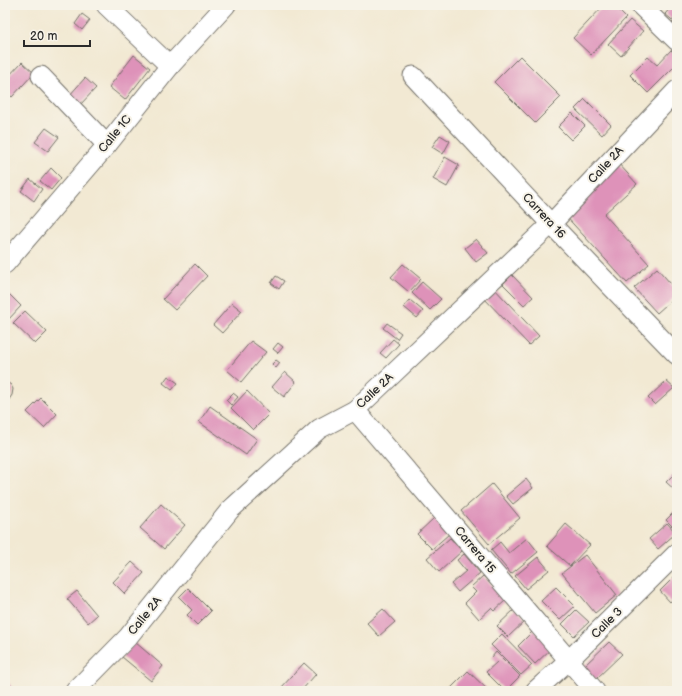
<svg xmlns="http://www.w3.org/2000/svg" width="682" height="696" viewBox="0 0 682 696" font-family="'Balsamiq Sans',sans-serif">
<rect width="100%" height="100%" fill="#f7f3e8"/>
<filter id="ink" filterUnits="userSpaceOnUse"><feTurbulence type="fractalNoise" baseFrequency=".025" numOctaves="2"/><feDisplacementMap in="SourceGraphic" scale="8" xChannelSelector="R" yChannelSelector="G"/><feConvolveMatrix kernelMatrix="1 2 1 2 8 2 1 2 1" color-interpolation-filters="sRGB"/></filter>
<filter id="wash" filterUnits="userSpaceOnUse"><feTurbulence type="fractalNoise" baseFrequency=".012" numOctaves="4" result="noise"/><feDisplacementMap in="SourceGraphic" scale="16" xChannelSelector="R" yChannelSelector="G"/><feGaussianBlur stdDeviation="0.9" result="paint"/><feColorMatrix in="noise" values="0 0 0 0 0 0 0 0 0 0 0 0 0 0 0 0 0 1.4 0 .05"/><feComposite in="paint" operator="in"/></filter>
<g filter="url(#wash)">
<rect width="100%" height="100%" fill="#f2e9d3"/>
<g id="blocks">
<g fill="#de92b9">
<polygon points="604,5 613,5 626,18 591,55 573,38"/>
<polygon points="673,5 677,5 677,24 665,14"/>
<polygon points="82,14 90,20 82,30 75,24"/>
<polygon points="630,20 643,31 621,56 608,44"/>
<polygon points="671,50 677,56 677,64 648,93 630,75 648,57 657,65"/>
<polygon points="134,55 150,68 125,100 109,87"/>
<polygon points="520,56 561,97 535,123 494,82"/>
<polygon points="22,62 34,73 12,97 5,91 5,80"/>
<polygon points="85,78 96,88 79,106 68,97"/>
<polygon points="585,99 611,125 602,135 575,109"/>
<polygon points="572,113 585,126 571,140 558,127"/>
<polygon points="46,128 59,137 48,151 35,142"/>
<polygon points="440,135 450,141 443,154 432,147"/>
<polygon points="445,157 459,165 447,187 433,179"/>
<polygon points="618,163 637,184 604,214 649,264 627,283 563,213"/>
<polygon points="51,168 61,178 51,190 40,181"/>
<polygon points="30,179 42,189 34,201 21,191"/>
<polygon points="476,239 488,253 476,262 465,248"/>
<polygon points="195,264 207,276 175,310 163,299"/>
<polygon points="403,264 421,279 409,292 391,277"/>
<polygon points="657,268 677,291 677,295 657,313 634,288"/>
<polygon points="512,275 533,297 524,305 503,284"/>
<polygon points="276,276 284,281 279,289 271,283"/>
<polygon points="422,282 441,299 430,310 412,293"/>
<polygon points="492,286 539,336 529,345 482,296"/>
<polygon points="5,290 21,306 8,320 5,317"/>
<polygon points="410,300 423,311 417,318 404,307"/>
<polygon points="232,303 242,311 222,333 213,325"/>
<polygon points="25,311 47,332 35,344 13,323"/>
<polygon points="387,323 401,333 397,339 383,328"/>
<polygon points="393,339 399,344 386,358 380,353"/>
<polygon points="251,341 266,352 241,382 227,370"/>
<polygon points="278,343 283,347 278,353 273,349"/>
<polygon points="276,360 280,363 276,368 272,364"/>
<polygon points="285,372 296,382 284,397 272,387"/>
<polygon points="168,376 178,383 172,390 163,383"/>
<polygon points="5,381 11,385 13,389 12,395 8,401 5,401"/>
<polygon points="666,381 674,388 655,405 648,398"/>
<polygon points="247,391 269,414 253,430 231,408"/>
<polygon points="233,393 238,397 231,405 226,400"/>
<polygon points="41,398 57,414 44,428 27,412"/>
<polygon points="210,406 257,439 246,455 199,422"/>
<polygon points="677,471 677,492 666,482"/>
<polygon points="526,479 533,488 513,504 506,496"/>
<polygon points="492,484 520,518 489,544 461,511"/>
<polygon points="161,504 185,525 164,549 140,528"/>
<polygon points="677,509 677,531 666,520"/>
<polygon points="434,518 449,534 432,549 417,534"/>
<polygon points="667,523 676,533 658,549 649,539"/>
<polygon points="566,524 590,545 570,566 547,546"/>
<polygon points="450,538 462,551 439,572 427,558"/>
<polygon points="527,538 538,552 511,574 491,550 500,542 509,553"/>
<polygon points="464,554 480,573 458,592 451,584 466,571 457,560"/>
<polygon points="585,555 617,595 595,613 562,573"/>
<polygon points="538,557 549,570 526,589 515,576"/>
<polygon points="132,562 144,573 125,594 113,582"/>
<polygon points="677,574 677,595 670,602 660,591"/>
<polygon points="483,576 506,600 494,611 491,608 479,619 465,603 476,592 471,587"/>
<polygon points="556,587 575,606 560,620 541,601"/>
<polygon points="188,588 211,611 197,625 187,615 192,610 179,597"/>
<polygon points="77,591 97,615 88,623 67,599"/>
<polygon points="383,609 395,622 379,636 367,623"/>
<polygon points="515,609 526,620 508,637 497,626"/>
<polygon points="576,610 589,622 574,636 562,624"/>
<polygon points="534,630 552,648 535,664 518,646"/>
<polygon points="502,634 532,665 521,675 491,645"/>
<polygon points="135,642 163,666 151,681 122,657"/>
<polygon points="609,642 622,654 595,680 583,667"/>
<polygon points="496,652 520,676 505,691 486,672 497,662 492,657"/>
<polygon points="304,663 316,674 301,691 285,691 281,688"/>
<polygon points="468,671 489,691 454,691 451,688"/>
<polygon points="5,679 15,691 5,691"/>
</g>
</g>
</g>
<g filter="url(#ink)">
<use href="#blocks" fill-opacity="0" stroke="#716e66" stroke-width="1"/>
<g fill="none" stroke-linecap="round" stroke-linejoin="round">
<g stroke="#716e66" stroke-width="21">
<g id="street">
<polyline points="106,5 170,66"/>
<polyline points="640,5 677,41"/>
<polyline points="41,76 107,145"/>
<polyline points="413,76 551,224 677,355"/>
<polyline points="5,264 107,145 170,66 226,5"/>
<polyline points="355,410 595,691"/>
<polyline points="75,691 128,637 230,510 319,429 355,410 551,224 677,90"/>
<polyline points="535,691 569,660 677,553"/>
</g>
</g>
<use href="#street" stroke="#fff" stroke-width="19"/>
</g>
</g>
<g text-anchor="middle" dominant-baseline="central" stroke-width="4" stroke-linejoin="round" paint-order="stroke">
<g font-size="12" fill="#2b2b2b" stroke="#f7f3e8">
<text transform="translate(115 134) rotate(-51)">Calle 1C</text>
<text transform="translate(606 165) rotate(-47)">Calle 2A</text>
<text transform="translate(544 216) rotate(47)">Carrera 16</text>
<text transform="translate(375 391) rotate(-43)">Calle 2A</text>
<text transform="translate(475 550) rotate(50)">Carrera 15</text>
<text transform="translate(145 616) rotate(-51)">Calle 2A</text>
<text transform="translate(607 623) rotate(-45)">Calle 3</text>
</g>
</g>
<rect width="682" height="696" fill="none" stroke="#f7f3e8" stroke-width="20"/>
<path d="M24 40v6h66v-6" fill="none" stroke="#2b2b2b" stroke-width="2"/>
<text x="30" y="40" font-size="12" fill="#2b2b2b" stroke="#f7f3e8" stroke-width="3" paint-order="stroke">20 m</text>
</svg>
